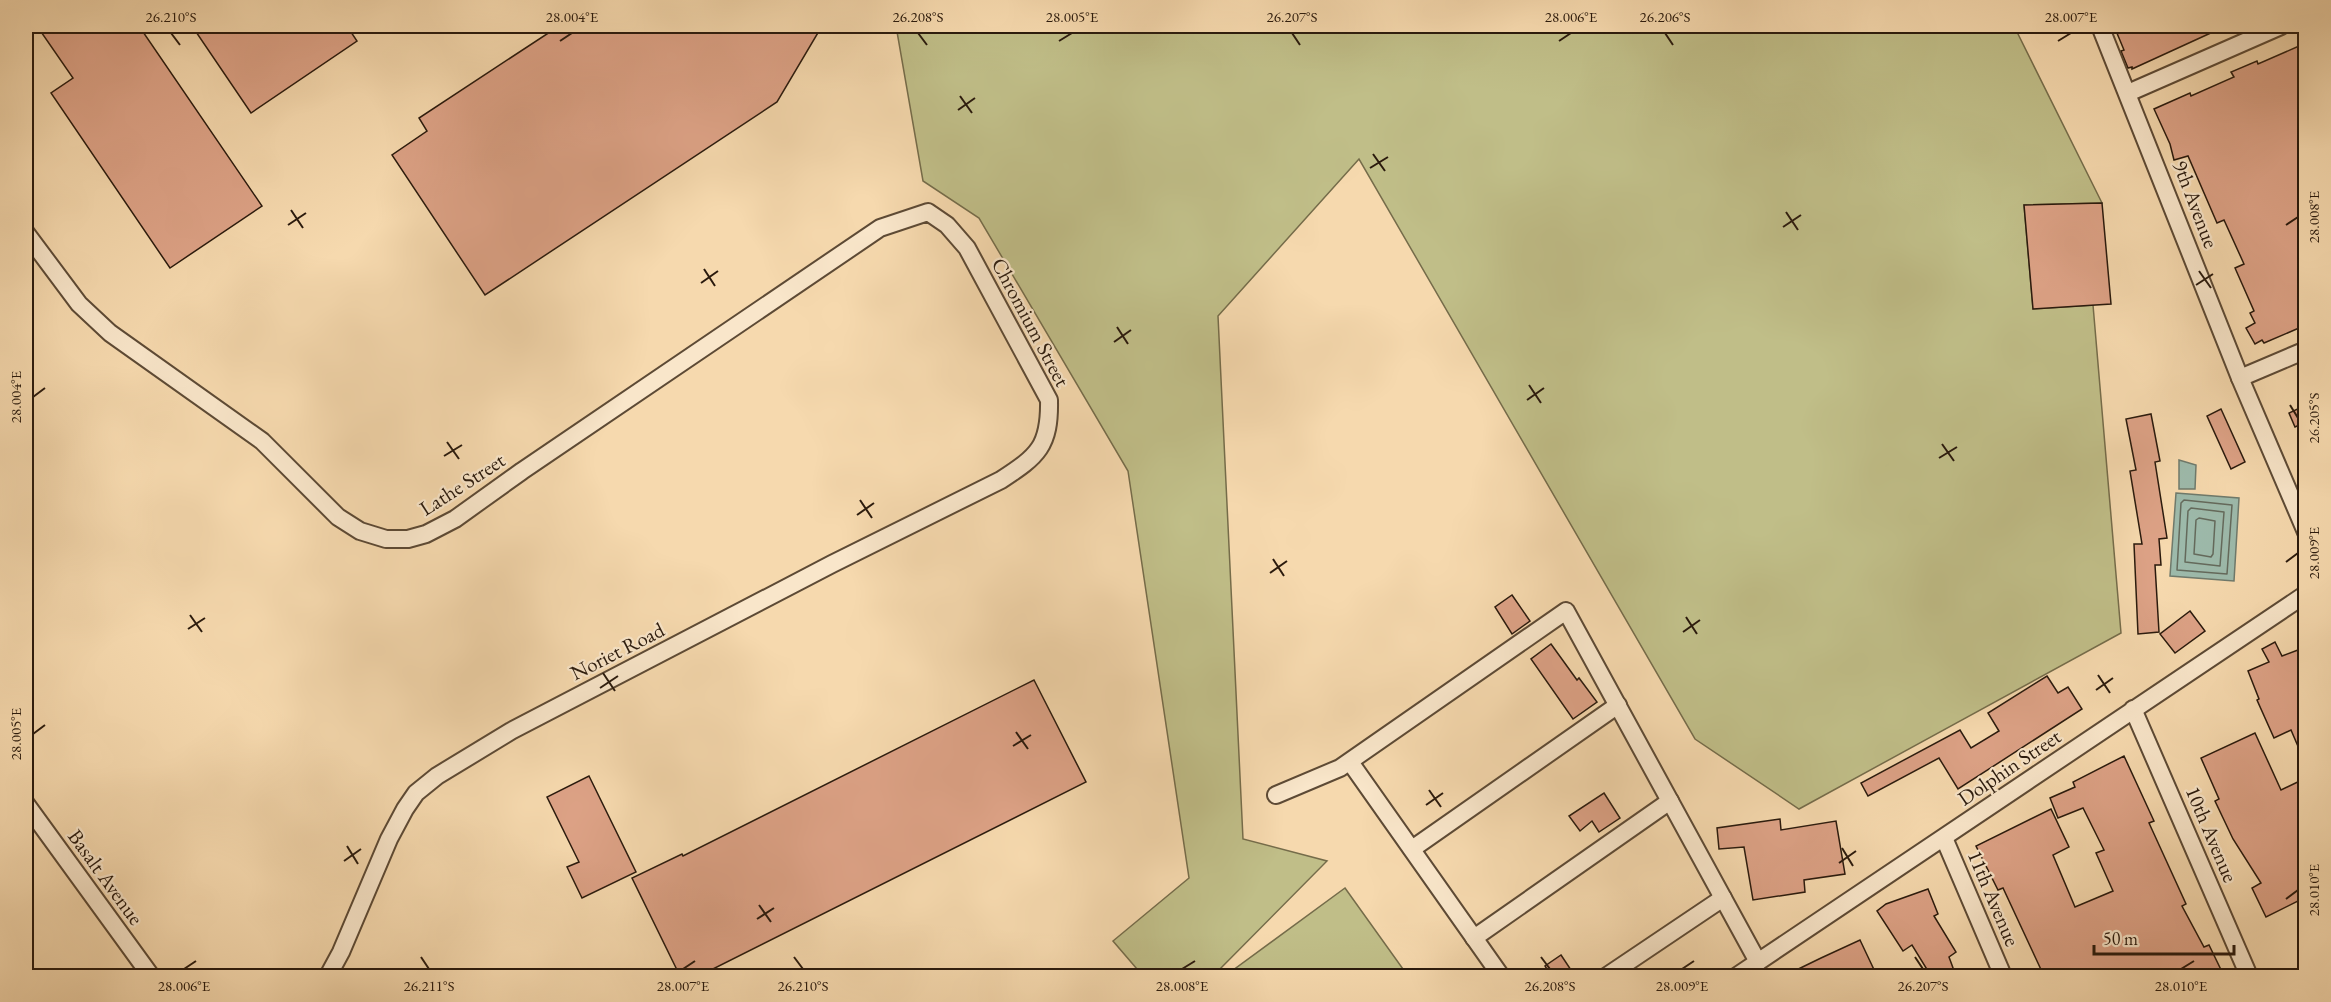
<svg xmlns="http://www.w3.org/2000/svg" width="2331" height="1002" viewBox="0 0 2331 1002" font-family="'EB Garamond',serif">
<rect width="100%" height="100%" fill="#f6d9ae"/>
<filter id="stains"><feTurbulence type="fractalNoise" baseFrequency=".00333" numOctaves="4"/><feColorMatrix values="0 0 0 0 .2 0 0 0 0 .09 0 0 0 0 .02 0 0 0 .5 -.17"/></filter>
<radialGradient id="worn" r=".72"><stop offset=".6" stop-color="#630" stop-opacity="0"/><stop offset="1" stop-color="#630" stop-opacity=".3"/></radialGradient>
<g fill="#c0be88" stroke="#756c4a" stroke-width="1.5">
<polygon points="896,26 2014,26 2102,203 2024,205 2033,309 2093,305 2121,633 1799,809 1695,739 1359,159 1218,316 1243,839 1327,861 1213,976 1143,976 1113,941 1189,878 1128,471 979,218 923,181"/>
<polygon points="1345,888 1408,976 1225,976"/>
</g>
<g fill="#9dbaab" stroke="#6f7a6c" stroke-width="1.5">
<polygon points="2179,460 2196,465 2195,489 2179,489"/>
<polygon points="2176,493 2239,498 2234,581 2170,576"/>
</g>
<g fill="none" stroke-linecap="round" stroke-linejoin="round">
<g stroke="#646a5c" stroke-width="1.5">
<polygon points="2184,500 2232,505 2227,574 2177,570 2181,503"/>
<polygon points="2191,508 2224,512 2220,566 2185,562 2188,511"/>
<polygon points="2199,518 2215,521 2213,554 2211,557 2194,554 2196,520"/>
</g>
</g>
<g fill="#dda286" stroke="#2a1a0d" stroke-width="1.5">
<polygon points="37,26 139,26 262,206 170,268 51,93 73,78"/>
<polygon points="192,26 347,26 357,41 251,113"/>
<polygon points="559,26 822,26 777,102 485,295 392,155 427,131 419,118"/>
<polygon points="2114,26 2226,26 2132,69 2132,67 2128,68 2121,51 2124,50"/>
<polygon points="2306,43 2306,325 2264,343 2262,340 2255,344 2246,328 2255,323 2250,313 2254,311 2235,268 2244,264 2224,220 2217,223 2188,156 2174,160 2170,144 2154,109 2190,93 2191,96 2234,77 2231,72 2257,61 2258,64"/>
<polygon points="2102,203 2111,304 2033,309 2024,205"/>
<polygon points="2306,405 2306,422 2295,427 2289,413"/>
<polygon points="2221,409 2245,462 2231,469 2207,416"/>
<polygon points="2151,414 2160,461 2155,462 2167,538 2159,539 2161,565 2155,565 2159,632 2138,634 2134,544 2142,544 2130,471 2136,470 2126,419"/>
<polygon points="1512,595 1530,621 1512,634 1495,607"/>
<polygon points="2190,611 2205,631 2175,653 2160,634"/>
<polygon points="2275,642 2282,656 2298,650 2306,667 2306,765 2291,730 2274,738 2257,700 2259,699 2248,671 2269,662 2262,649"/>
<polygon points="1551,644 1577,680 1579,678 1597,702 1573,719 1531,659"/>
<polygon points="2047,676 2058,693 2068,687 2082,709 1958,789 1939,758 1868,796 1861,783 1960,730 1971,748 1999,731 1988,713"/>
<polygon points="1034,680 1086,782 699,976 680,976 632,878 682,854 683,856"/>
<polygon points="2255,733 2281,790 2306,778 2306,897 2266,917 2252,888 2261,883 2233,839 2215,801 2219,799 2201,758"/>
<polygon points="2124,756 2154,821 2149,823 2186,904 2182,906 2204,947 2209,945 2224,976 2044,976 2003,888 1998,890 1976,846 2051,809 2069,847 2053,855 2075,907 2113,891 2096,853 2104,850 2083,808 2058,818 2050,798 2075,787 2073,782"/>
<polygon points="589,776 636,872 582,898 567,867 579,862 547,797"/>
<polygon points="1604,793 1620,818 1599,832 1592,821 1580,831 1569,816"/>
<polygon points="1780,819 1781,830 1836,821 1845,874 1804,880 1805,892 1753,900 1744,847 1719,849 1717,828"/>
<polygon points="1928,889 1938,914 1934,916 1956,952 1949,957 1956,976 1931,976 1912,945 1903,951 1877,911 1886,904"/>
<polygon points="1860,940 1877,976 1784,976 1821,958"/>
<polygon points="1561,955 1575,976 1551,976 1545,966"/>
</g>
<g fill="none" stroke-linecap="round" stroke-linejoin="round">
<g stroke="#5d4a35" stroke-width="20">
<g id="street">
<polyline points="2100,26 2240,378 2306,532"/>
<polyline points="2128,93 2281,26"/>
<path d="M26,233L79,304L110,333L262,441L338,517L360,531L386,539H408L426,534L455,519L522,471L880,228L928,212L947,225L967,248L1049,400C1050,446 1038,456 1001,480L832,564L511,731L437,776L416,793L405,809L389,839L341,952L328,976"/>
<polyline points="2240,378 2306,350"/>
<polyline points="2133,709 2249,976"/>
<polyline points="1350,762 1501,976"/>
<polyline points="1276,795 1340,768 1566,611 1758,962"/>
<polyline points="26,804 151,976"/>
<polyline points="1944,838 2003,976"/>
<polyline points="1412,849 1618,705"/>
<polyline points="1474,938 1670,801"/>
<polyline points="1607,976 1723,898"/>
<polyline points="1737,976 2306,594"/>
</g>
</g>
<use href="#street" stroke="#f9e6ca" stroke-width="16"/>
</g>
<path fill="none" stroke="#2a1a0d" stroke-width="2" d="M171,33L180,45M918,33L927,45M1292,33L1300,45M1665,33L1673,45M560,41L572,33M1059,41L1072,33M1559,41L1571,33M2058,41L2071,33M960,96L972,113M958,110L975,98M1373,154L1385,171M1370,168L1388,157M291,210L303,228M1786,212L1798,230M288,225L306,213M2286,225L2298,217M1783,227L1801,215M704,269L715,286M2199,271L2211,288M701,283L718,271M2196,285L2213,274M1117,327L1128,344M1114,342L1131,330M1529,385L1541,403M33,397L45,388M1527,400L1544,388M2290,405L2298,418M447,442L459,459M1942,444L1954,461M444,456L462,445M1939,458L1957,447M860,500L872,518M857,515L874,503M1273,559L1284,576M2286,562L2298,553M1270,573L1287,561M190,615L202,632M1686,617L1697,634M188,629L205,618M1683,632L1700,620M603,673L615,691M2098,675L2110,693M600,688L618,676M2096,690L2113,678M1016,732L1028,749M33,734L45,725M1013,746L1031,735M1429,790L1441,807M1426,805L1443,793M347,846L358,864M1842,848L1853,866M344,861L361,849M1839,863L1856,851M2286,899L2298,890M759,905L771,922M757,919L774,908M421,957L429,969M794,957L803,969M1541,957L1550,969M1915,957L1923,969M184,969L196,961M683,969L695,961M1182,969L1195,961M1682,969L1694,961M2181,969L2194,961"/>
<g text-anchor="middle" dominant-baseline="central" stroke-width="4.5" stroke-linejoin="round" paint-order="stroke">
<g font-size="21" fill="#2a1a0d" stroke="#f9e6ca">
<text transform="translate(2196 204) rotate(69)">9th Avenue</text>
<text transform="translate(1031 322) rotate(62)">Chromium Street</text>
<text transform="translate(462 484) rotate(-33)">Lathe Street</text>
<text transform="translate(617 651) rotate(-27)">Noriet Road</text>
<text transform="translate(2009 767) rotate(-34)">Dolphin Street</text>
<text transform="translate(2212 834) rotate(67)">10th Avenue</text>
<text transform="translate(106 877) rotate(54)">Basalt Avenue</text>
<text transform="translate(1994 898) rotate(67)">11th Avenue</text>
</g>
</g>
<rect width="2331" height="1002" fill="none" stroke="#f6d9ae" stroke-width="66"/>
<path d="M2094 945v9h140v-9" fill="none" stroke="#2a1a0d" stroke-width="3"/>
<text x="2103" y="945" font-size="18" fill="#2a1a0d" stroke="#f9e6ca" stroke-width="4.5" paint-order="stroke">50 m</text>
<rect x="33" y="33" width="2265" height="936" fill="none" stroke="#2a1a0d" stroke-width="2"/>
<g font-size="15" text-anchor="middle" fill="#2a1a0d">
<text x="171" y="22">26.210°S</text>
<text x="572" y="22">28.004°E</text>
<text x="918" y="22">26.208°S</text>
<text x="1072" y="22">28.005°E</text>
<text x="1292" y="22">26.207°S</text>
<text x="1571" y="22">28.006°E</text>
<text x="1665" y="22">26.206°S</text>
<text x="2071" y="22">28.007°E</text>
<text transform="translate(2314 217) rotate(-90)" y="5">28.008°E</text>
<text transform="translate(16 397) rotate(-90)" y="5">28.004°E</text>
<text transform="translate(2314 418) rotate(-90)" y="5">26.205°S</text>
<text transform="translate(2314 553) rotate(-90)" y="5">28.009°E</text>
<text transform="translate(16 734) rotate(-90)" y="5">28.005°E</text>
<text transform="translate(2314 890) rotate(-90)" y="5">28.010°E</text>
<text x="184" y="991">28.006°E</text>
<text x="429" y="991">26.211°S</text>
<text x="683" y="991">28.007°E</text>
<text x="803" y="991">26.210°S</text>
<text x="1182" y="991">28.008°E</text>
<text x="1550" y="991">26.208°S</text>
<text x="1682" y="991">28.009°E</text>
<text x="1923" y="991">26.207°S</text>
<text x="2181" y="991">28.010°E</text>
</g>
<rect width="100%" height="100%" filter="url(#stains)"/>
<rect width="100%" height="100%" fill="url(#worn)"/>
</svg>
